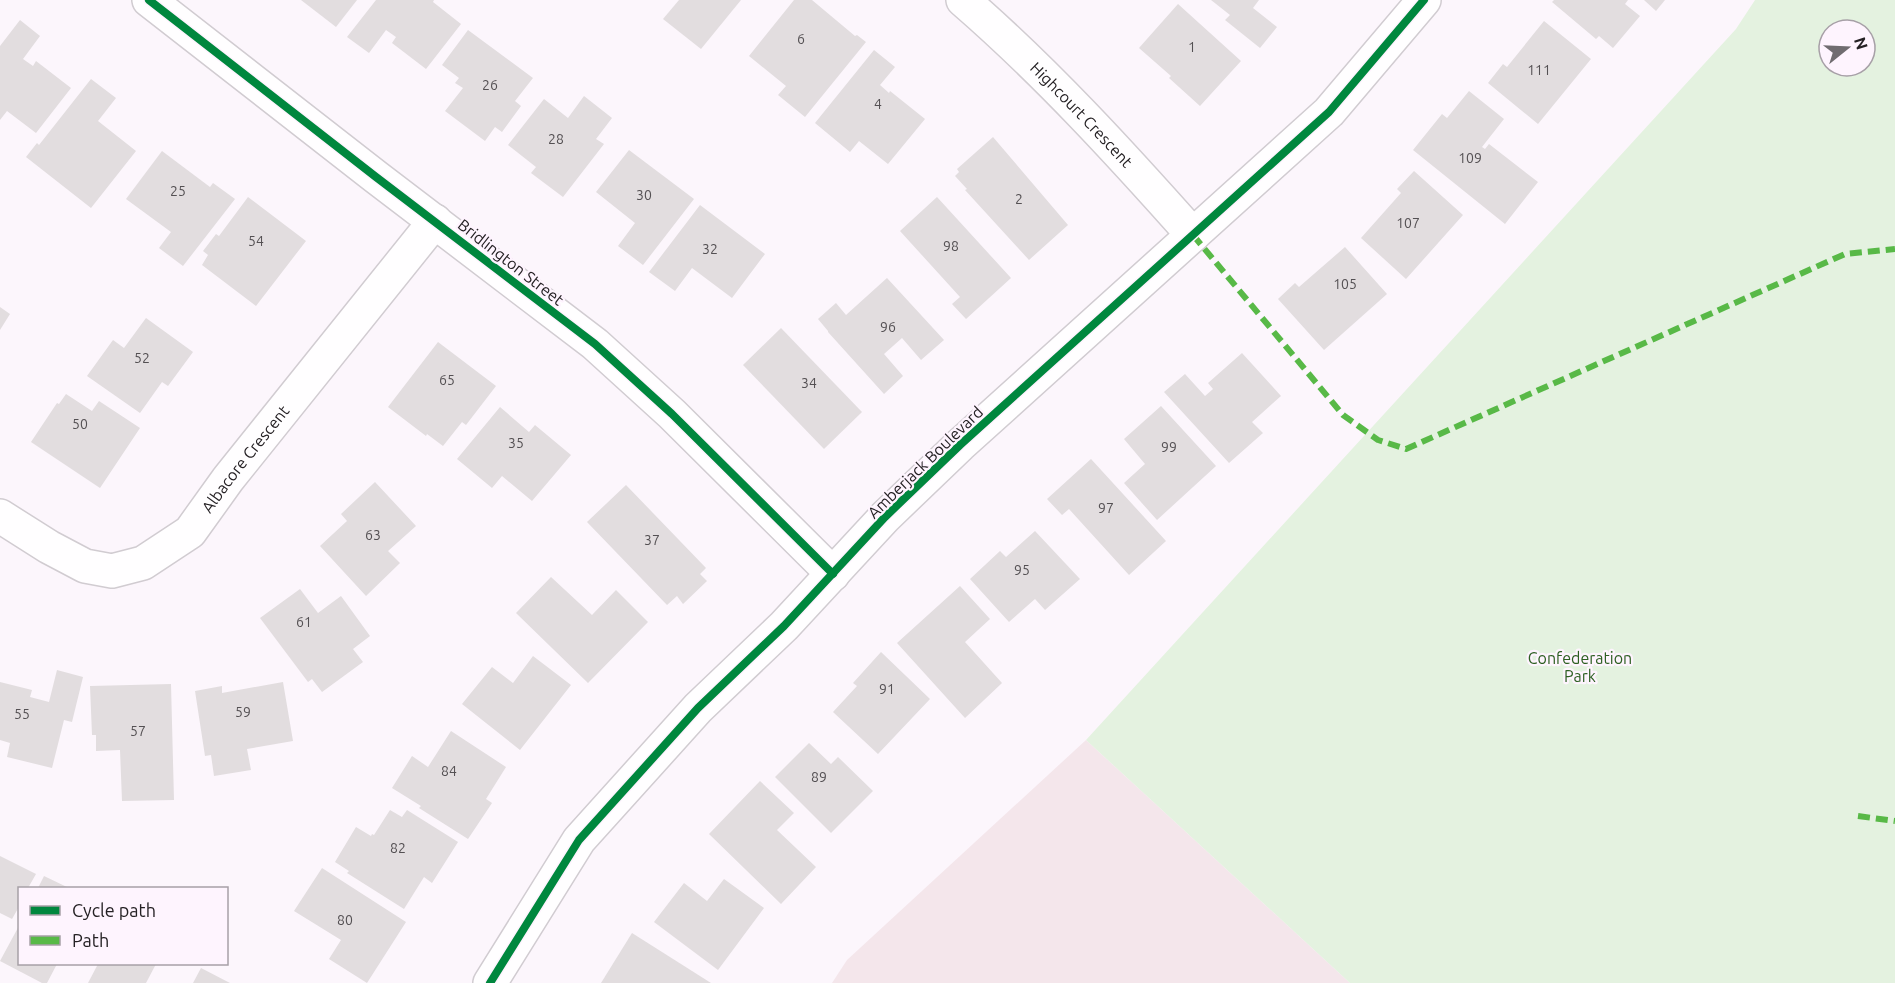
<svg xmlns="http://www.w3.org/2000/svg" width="1895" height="983" viewBox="0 0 1895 983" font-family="Ubuntu,sans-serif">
<rect width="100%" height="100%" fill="#fcf6fc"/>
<polygon fill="#f4e6eb" points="1086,740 1350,983 832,983 847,960"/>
<path fill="#e4f2e0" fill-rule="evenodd" d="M1755,0H1895V983H1350L1086,740L1736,29ZM1829,30H1865V66H1829Z"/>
<g fill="#e2dddf">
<polygon points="301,0 357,0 336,27"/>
<polygon points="376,0 434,0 433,2 461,24 426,69 392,43 396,37 386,30 369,53 347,37"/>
<polygon points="679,0 741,0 701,49 663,19"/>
<polygon points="794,0 812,0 855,36 857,35 866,42 805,117 778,95 786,86 749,56"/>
<polygon points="1211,0 1259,0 1253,8 1277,27 1260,48 1225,20 1230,15"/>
<polygon points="1554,0 1628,0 1625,4 1640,16 1613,48 1599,36 1596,39 1552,2"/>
<polygon points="1644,0 1665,0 1656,11"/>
<polygon points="1178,4 1241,61 1200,106 1169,78 1171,76 1139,48"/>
<polygon points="20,20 40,36 23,59 33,66 36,61 71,88 36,133 7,111 0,120 0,46"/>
<polygon points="1544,21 1591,59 1538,124 1488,83 1503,64 1507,67"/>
<polygon points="468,30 533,78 515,101 521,106 502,132 495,127 485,141 445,111 463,88 455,83 459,78 442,65"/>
<polygon points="874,50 895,67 880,85 889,93 890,91 925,119 888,164 859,141 850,152 815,123"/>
<polygon points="91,79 116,98 98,121 136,151 91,208 26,157 37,143 39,145"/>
<polygon points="1469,91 1504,119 1482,147 1485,149 1489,144 1538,182 1505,224 1413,150 1442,114 1447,118"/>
<polygon points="584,96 612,118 596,139 604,144 563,197 531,173 536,167 508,145 544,99 568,118"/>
<polygon points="993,137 1068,225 1029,260 965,190 967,189 955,176 959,172 957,169"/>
<polygon points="629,150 694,199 643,265 618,246 635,223 596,192"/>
<polygon points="162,151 210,187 213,183 235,199 183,266 159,248 171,232 126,199"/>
<polygon points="1414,171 1463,215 1406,279 1361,238 1401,193 1397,189"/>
<polygon points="248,197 306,241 256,306 202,265 208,255 203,251 216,234 219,236"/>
<polygon points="937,197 1011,278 966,319 952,304 960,297 900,231"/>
<polygon points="700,205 765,254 732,298 692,268 675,291 649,272"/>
<polygon points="1345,247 1387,294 1324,350 1278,299 1295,283 1299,287"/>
<polygon points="887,278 944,340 921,360 902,338 884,354 903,376 884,394 828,332 828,331 818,319 836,303 846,315"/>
<polygon points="0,307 10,314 0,330"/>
<polygon points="146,318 193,352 168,386 162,382 140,413 87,376 113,340 124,348"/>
<polygon points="781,328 862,412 824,449 743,365"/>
<polygon points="438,342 496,386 466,425 462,422 443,446 427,434 426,436 388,407"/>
<polygon points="1242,353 1281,396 1252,422 1263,433 1229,463 1164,392 1185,374 1205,396 1213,389 1208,383"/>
<polygon points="66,394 92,411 99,401 140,428 100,488 31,442 57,403 59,404"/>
<polygon points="1161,406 1216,466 1157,520 1124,483 1145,464 1124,439"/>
<polygon points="500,407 529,432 535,425 571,455 532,501 502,476 492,488 457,459"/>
<polygon points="1091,459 1166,541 1129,575 1069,509 1062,515 1047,499"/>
<polygon points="375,482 416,526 388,551 400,563 366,596 320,546 347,521 341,514"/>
<polygon points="626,485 706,568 700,574 707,581 683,604 677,596 667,605 587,522"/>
<polygon points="1035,531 1080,579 1045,610 1035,599 1009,622 970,579 1000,551 1006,557"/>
<polygon points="551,577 592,615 616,590 648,622 588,683 516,613"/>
<polygon points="960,586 990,619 965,642 1002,683 965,718 897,643"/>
<polygon points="300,589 318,613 341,596 370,636 353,649 363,662 322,692 312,679 308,682 260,618"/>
<polygon points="881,652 930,699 878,754 833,712 857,686 853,683"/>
<polygon points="533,656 571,685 520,750 462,704 492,667 513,683"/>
<polygon points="57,670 83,677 72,722 64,720 52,768 7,757 10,743 0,740 0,682 32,690 30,697 49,702"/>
<polygon points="283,682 293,741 247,749 251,770 214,776 211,755 205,756 195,691 222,686 222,693"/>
<polygon points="171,684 174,800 122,801 120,750 96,751 96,735 92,735 90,686"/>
<polygon points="451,731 506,767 486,799 492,803 468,839 419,808 421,806 392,788 412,756 428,767"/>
<polygon points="809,743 831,764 838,757 873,791 831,833 775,777"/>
<polygon points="760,781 794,813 777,830 816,867 781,904 709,834"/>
<polygon points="390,810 402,817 407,810 458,842 432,883 424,877 404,909 347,873 349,871 335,862 356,827 371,836 372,834 374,835"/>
<polygon points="0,856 36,874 28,888 20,888 20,905 12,919 0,913"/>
<polygon points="322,868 406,922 367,983 329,959 341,940 294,911"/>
<polygon points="44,876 69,888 38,888"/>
<polygon points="724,879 764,908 718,970 654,922 684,883 707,901"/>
<polygon points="20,924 20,964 57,964 47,983 42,983 0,961"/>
<polygon points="632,933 711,983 601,983"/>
<polygon points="98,964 156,964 146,983 88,983"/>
<polygon points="201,968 230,983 193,983"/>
</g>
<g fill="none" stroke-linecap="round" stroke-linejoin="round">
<g stroke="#d1ccd1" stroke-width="36">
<g id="minor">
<polyline points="149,0 376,177 595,344 672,414 833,574"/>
<path id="s1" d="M963,0C1045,71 1121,154 1193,235"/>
<path id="s2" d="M0,516L49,547L85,566L112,571L143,563L190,532L228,479L435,221"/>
<polyline points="490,983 579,840 698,708 784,626 885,517 960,445 1329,112 1424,0"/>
</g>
</g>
<use href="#minor" stroke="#fffeff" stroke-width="33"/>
<g stroke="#58b947" stroke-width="6" stroke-dasharray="12 6" stroke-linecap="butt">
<polyline points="1193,235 1343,415 1378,440 1406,449 1845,254 1895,249"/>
<polyline points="1858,816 1895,821"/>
</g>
<g stroke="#fef4fe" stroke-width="11">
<g id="cycleway">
<polyline points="149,0 376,177 595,344 672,414 833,574"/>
<polyline points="490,983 579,840 698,708 784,626 885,517 960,445 1329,112 1424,0"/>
</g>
</g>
<use href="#cycleway" stroke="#00873e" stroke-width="8"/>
</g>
<g text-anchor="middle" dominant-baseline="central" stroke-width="4.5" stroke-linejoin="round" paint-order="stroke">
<g font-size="14" fill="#545053">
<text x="801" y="39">6</text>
<text x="1192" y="47">1</text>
<text x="1539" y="70">111</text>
<text x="490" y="85">26</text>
<text x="878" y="104">4</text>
<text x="556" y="139">28</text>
<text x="1470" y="158">109</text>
<text x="178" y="191">25</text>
<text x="644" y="195">30</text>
<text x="1019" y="199">2</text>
<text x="1408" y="223">107</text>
<text x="256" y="241">54</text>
<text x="951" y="246">98</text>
<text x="710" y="249">32</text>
<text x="1345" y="284">105</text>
<text x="888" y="327">96</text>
<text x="142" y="358">52</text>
<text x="447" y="380">65</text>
<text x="809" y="383">34</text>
<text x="80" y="424">50</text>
<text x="516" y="443">35</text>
<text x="1169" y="447">99</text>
<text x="1106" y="508">97</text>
<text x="373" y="535">63</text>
<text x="652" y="540">37</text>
<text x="1022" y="570">95</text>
<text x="304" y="622">61</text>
<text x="887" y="689">91</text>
<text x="243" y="712">59</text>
<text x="22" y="714">55</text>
<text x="138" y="731">57</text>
<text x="449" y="771">84</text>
<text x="819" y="777">89</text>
<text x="398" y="848">82</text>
<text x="345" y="920">80</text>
</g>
<g font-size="16" fill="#252124" stroke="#fef4fe">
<text stroke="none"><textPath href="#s1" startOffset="165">Highcourt Crescent</textPath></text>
<text transform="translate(511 262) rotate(38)">Bridlington Street</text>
<text stroke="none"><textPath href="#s2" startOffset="306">Albacore Crescent</textPath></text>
<text transform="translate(925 462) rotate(-44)">Amberjack Boulevard</text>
</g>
<g font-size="16" fill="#2c5f21" stroke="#fef4fe">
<text x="1580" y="658">Confederation<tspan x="1580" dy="18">Park</tspan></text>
</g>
</g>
<rect x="18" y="887" width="210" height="78" fill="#fef4fe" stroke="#a7a0a7" stroke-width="1.5"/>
<rect x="30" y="906" width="30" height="9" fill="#00873e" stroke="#a7a0a7" stroke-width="1.5"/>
<text x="72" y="917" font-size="18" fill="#252124">Cycle path</text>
<rect x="30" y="936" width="30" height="9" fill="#58b947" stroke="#a7a0a7" stroke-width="1.5"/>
<text x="72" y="947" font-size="18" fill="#252124">Path</text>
<g transform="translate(1847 48) rotate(72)"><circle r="28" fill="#fef4fe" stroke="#a7a0a7" stroke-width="1.5"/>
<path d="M0-4.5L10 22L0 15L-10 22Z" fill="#706c70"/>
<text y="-9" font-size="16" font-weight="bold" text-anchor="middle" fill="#252124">N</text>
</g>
</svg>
